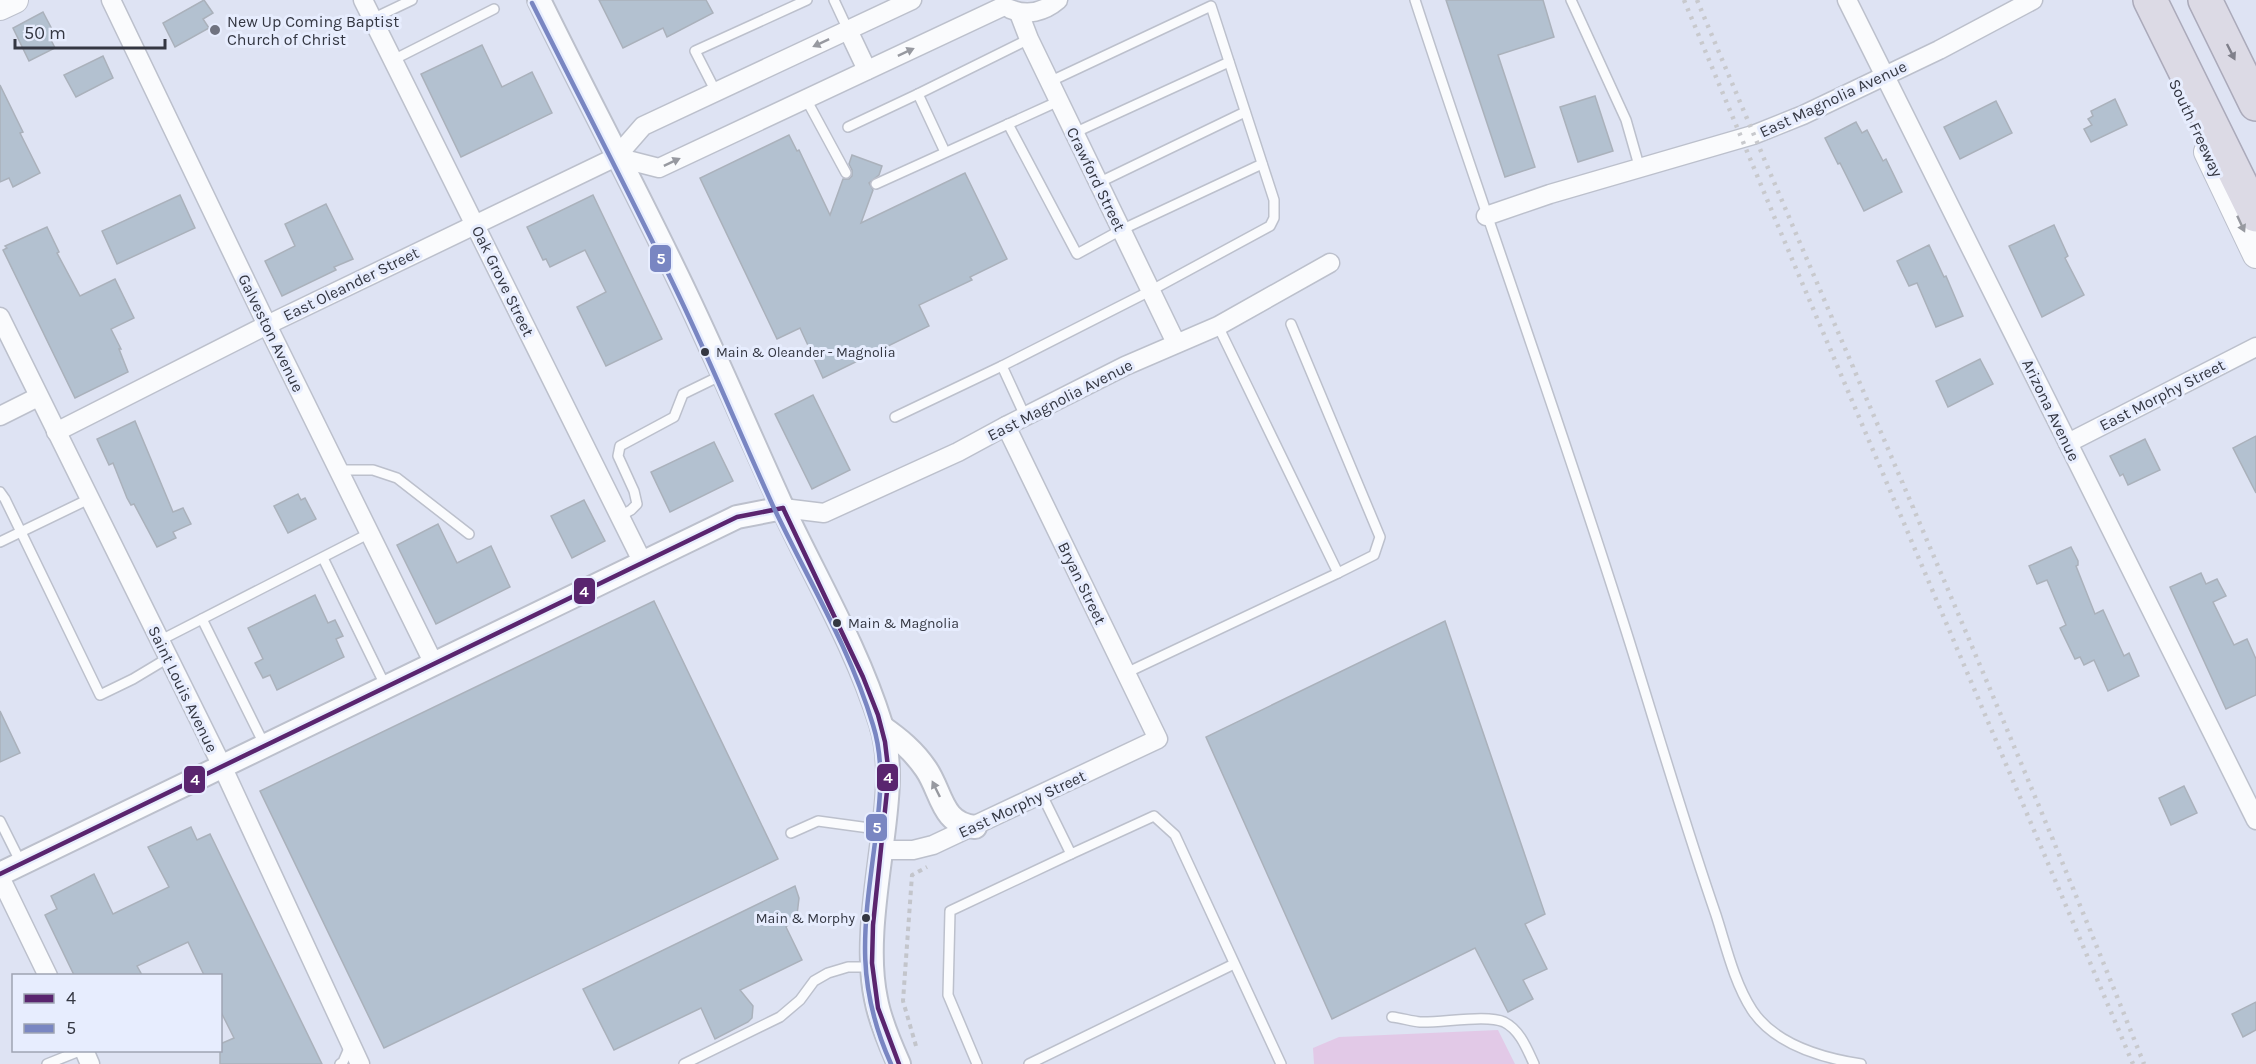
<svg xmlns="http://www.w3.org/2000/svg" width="2256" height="1064" viewBox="0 0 2256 1064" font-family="Karla,sans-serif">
<rect width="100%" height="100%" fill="#dee3f3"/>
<polygon fill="#e2c9e7" points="1498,1030 1515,1064 1314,1064 1313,1048 1339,1037"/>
<g fill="#b3c1d0" stroke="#aab1bb" stroke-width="1.5">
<polygon points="204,0 213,13 203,19 209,28 175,47 163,23"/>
<polygon points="599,0 706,0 713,13 667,37 663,28 623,48"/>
<polygon points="1446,0 1543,0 1554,37 1498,55 1535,167 1505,177"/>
<polygon points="43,12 55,35 50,38 55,48 29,61 13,28"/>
<polygon points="482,45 502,87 532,72 552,113 461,157 421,74"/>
<polygon points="103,56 113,78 76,97 64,75"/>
<polygon points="0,85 23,132 20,133 40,173 13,187 9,178 0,182"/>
<polygon points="1595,96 1613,151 1578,162 1560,107"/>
<polygon points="2115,99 2127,125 2091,142 2084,129 2092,125 2088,119 2093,116 2091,111"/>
<polygon points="1996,101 2012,133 1960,159 1944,127"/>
<polygon points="1856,122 1862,133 1867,130 1883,161 1886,159 1902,192 1864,211 1840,163 1838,164 1825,138"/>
<polygon points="789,135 797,151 799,150 830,215 843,179 849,179 852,176 852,170 849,164 852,155 882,166 879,175 869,183 873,190 861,223 965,173 1007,259 970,277 972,280 919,305 929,326 823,378 800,328 777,339 700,178"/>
<polygon points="180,195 195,228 117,264 102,231"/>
<polygon points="593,195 662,339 606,366 577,307 606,292 585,250 550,267 546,259 543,260 527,227"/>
<polygon points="326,204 353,259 334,267 336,270 282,296 265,261 295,246 285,224"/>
<polygon points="2054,225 2068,256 2065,258 2084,295 2042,317 2009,246"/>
<polygon points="47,227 59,252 57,253 80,296 115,279 134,318 111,329 121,349 119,349 128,372 75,398 3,250 7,248 5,246"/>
<polygon points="1929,245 1944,277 1946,276 1963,316 1936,327 1917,283 1909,286 1897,261"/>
<polygon points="1980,359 1993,384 1948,407 1936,381"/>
<polygon points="813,395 850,470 812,489 775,414"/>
<polygon points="135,421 173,512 183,508 191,524 173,532 176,538 157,547 134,504 131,505 127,498 113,463 109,465 97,439"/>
<polygon points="2256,436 2256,493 2233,448"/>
<polygon points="2145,439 2160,470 2128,485 2123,474 2120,476 2110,456"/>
<polygon points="714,442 733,481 670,512 651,472"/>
<polygon points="298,494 301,500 305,498 316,519 288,533 274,506"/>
<polygon points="584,500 605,541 572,558 551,516"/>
<polygon points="438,524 457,563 491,546 510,587 436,624 397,545"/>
<polygon points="2071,547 2078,561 2078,565 2076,566 2095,614 2103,610 2124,656 2129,653 2139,676 2108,691 2094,660 2084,665 2080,657 2075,659 2060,628 2066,625 2047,580 2037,584 2029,566"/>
<polygon points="2201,573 2206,584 2217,579 2226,596 2213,602 2234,645 2247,639 2256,659 2256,695 2226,709 2170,587"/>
<polygon points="315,595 328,623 335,620 343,636 336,639 344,657 277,690 270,675 263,678 255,663 263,659 248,628"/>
<polygon points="654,601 778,859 384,1048 260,791"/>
<polygon points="1445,621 1545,914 1525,924 1547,969 1523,980 1533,999 1508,1012 1475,948 1332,1019 1206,737"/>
<polygon points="0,711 20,753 0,762"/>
<polygon points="2184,786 2197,813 2171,825 2159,798"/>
<polygon points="191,827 197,840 210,834 322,1064 220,1064 220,1044 234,1038 220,1010 220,975 204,975 188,942 137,966 142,975 74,975 45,915 57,909 51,896 94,874 113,914 169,887 148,847"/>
<polygon points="795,886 799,898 797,915 786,927 802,960 740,990 753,1006 752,1018 748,1022 715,1039 701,1008 614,1050 583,989"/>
<polygon points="2256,1002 2256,1030 2243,1037 2232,1014"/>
</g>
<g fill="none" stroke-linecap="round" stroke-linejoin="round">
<g stroke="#bcc0cc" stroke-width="12">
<g id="service">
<polyline points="834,0 848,30"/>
<path d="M1415,0C1486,218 1565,434 1633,653C1660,740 1686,828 1716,915C1726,946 1734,982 1752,1010C1775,1045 1822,1058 1861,1064"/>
<polyline points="1571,0 1626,120 1640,169"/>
<polyline points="372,19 412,0"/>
<polyline points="393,60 494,9"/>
<polyline points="716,92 695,51 807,0"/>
<polyline points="806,99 846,173"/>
<polyline points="1008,124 1077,254 1121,230 1262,164"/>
<polyline points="848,127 918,94"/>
<polyline points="1074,133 1229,62"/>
<polyline points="945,152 918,94 1029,39"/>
<polyline points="1098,183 1245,112"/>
<polyline points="876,184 1059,101"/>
<polyline points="1291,324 1380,537 1374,555 1338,573"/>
<polyline points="1025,416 1002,366 1150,291 1270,226 1274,218 1274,200 1211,6 1049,82"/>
<polyline points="895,417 1002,366"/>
<polyline points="339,470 373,470 397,478 469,534"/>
<polyline points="0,492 5,499 100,695 133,679 168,658"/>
<polyline points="620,516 631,510 637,504 634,491 618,456 620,446 674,417 683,394 722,375"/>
<polyline points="0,542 89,499"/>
<polyline points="323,558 386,687"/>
<polyline points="202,619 265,746"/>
<polyline points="159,641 370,533"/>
<polyline points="1126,673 1338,573 1218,326"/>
<polyline points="1042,795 1071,854 1154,816 1175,835 1281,1064"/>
<polyline points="0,821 21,863"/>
<polyline points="791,833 818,821 884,830"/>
<path d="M1392,1017C1401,1018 1411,1021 1420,1022C1442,1023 1487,1014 1504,1022C1520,1030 1527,1049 1534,1064"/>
<polyline points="47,1064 82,1050"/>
<polyline points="340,1064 343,1062 350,1046"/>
<polyline points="684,1064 780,1017 800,1000 814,981 828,973 848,967 873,967"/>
<polyline points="977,1064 948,995 950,911 1071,854"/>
<polyline points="1029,1064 1234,964"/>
</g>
</g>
<g stroke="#bcc0cc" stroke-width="21">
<g id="minor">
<polyline points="111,0 267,325 434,664"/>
<polyline points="363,0 643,563"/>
<polyline points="1847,0 2256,820"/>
<path d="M1010,9C1027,16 1044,12 1058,0"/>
<polyline points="1019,13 1029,39 1176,343"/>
<polyline points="848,30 867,70"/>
<polyline points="616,157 659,168 1004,6"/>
<polyline points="1486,216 1550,194 1753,135 1803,115 1939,50 2033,0"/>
<polyline points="0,317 222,766 360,1064"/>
<polyline points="0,416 38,397"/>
<polyline points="56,432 267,325 616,157 643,126 912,0"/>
<polyline points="2068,443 2256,347"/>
<polyline points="783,508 824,513 958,452 1006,426 1125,366 1218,326 1330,263"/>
<polyline points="881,850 913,850 933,845 1158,739 1006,426"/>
<polyline points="0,877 48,976"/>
<polyline points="84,1050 90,1064"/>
</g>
</g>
<g stroke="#bcc0cc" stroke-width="26">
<g id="tertiary">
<path d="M539,0C587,98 639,195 686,294C719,363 749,434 781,504C815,577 857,647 881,724C893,762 887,805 882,844C876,892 866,952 876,999C880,1021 890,1044 899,1064"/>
<path d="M882,727C899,739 914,751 926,769C942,792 941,824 975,827"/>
<polyline points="0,874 737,517 783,508"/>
</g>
</g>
<g stroke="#bcc0cc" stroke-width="28">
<g id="secondary">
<polyline points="0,7 15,0"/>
<polyline points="2207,152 2256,255"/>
</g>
</g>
<g stroke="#abaaba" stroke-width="36">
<g id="motorway">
<polyline points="2150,0 2256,215"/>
<polyline points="2205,0 2256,104"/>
</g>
</g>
<polyline stroke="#c3c5cb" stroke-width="4" stroke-dasharray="4.5 4.5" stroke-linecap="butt" points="916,1046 903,1001 912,875 927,867"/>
<use href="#service" stroke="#fafbfd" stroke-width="9"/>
<use href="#minor" stroke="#fafbfd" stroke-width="18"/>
<use href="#tertiary" stroke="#fafbfd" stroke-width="22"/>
<use href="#secondary" stroke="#fafbfd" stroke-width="26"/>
<use href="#motorway" stroke="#dcdae5" stroke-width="33"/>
<g stroke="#c8c9cd" stroke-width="4.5" stroke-dasharray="3 6" stroke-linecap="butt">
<polyline points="1684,0 1781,233 2133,1064"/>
<path d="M1697,0C1846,355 2002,707 2144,1064"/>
</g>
<g stroke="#e7edfe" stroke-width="9">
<g id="bus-1">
<polyline points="783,508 863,677 878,715 885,742 888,767 887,791 873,925 872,963 878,1008 899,1064"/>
<polyline points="0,874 737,517 783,508"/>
</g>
</g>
<g stroke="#e7edfe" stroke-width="9">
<path id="bus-2" d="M532,3C581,101 632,198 679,296C712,365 741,436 773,506C807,578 850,648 873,725C886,766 879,809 874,850C863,933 856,986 891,1064"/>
</g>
<use href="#bus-1" stroke="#5a256f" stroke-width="4.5"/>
<use href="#bus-2" stroke="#7986c2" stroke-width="4.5"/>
</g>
<defs><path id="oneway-solid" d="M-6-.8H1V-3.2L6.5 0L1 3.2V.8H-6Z" transform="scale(1.5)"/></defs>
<g fill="#9799a0">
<use href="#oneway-solid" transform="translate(821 43) rotate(155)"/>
<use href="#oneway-solid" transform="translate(906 52) rotate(-25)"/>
<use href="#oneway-solid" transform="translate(672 162) rotate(-25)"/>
<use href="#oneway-solid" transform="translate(2241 224) rotate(65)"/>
<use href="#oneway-solid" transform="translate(936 789) rotate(-116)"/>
</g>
<use fill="#80808b" href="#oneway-solid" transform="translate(2231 52) rotate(63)"/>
<circle fill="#707380" stroke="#e7edfe" stroke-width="2" cx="215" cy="30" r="6"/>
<g fill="#343742" stroke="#e7edfe" stroke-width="2">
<circle cx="705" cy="352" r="5"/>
<circle cx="837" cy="623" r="5"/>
<circle cx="866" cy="918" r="5"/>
</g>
<g text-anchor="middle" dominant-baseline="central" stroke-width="6" stroke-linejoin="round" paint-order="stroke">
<g font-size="14" fill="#343742" stroke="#e7edfe" text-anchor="start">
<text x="716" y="352">Main &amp; Oleander - Magnolia</text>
<text x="848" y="623">Main &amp; Magnolia</text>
<text x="855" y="918" text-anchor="end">Main &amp; Morphy</text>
</g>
<g font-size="16" fill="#343742" stroke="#e7edfe" text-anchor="start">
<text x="227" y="21">New Up Coming Baptist<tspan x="227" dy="18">Church of Christ</tspan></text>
</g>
<g font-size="16" fill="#343742" stroke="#e7edfe">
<text transform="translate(1833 99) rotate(-25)">East Magnolia Avenue</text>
<text transform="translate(2196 128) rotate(65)">South Freeway</text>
<text transform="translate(1096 179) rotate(64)">Crawford Street</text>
<text transform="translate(503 281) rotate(64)">Oak Grove Street</text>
<text transform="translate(351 284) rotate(-26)">East Oleander Street</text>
<text transform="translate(271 333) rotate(64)">Galveston Avenue</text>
<text transform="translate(2162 395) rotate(-27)">East Morphy Street</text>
<text transform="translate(1060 400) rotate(-27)">East Magnolia Avenue</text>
<text transform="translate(2051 410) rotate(64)">Arizona Avenue</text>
<text transform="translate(1082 583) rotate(64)">Bryan Street</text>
<text transform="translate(183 689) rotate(64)">Saint Louis Avenue</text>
<text transform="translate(1022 804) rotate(-25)">East Morphy Street</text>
</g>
</g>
<g stroke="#e7edfe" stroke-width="2">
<rect x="649" y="244" width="23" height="29" rx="6" fill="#7986c2"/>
<rect x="573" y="577" width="23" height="28" rx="6" fill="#5a256f"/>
<rect x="876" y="763" width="23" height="29" rx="6" fill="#5a256f"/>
<rect x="183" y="765" width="23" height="29" rx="6" fill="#5a256f"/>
<rect x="865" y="813" width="23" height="29" rx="6" fill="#7986c2"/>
</g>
<g font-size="16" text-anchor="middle" font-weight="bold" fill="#fff">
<text x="661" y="264">5</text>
<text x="584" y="597">4</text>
<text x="888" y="783">4</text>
<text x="195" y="785">4</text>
<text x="877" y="833">5</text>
</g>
<rect x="12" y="974" width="210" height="78" fill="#e7edfe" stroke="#9fa4b3" stroke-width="1.5"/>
<rect x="24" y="994" width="30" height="9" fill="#5a256f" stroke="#9fa4b3" stroke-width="1.5"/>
<text x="66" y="1004" font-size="18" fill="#343742">4</text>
<rect x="24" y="1024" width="30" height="9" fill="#7986c2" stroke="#9fa4b3" stroke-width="1.5"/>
<text x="66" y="1034" font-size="18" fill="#343742">5</text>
<path d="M15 39v9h150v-9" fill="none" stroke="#343742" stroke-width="3"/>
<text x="24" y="39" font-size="18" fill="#343742" stroke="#e7edfe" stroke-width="4.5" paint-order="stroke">50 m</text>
</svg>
